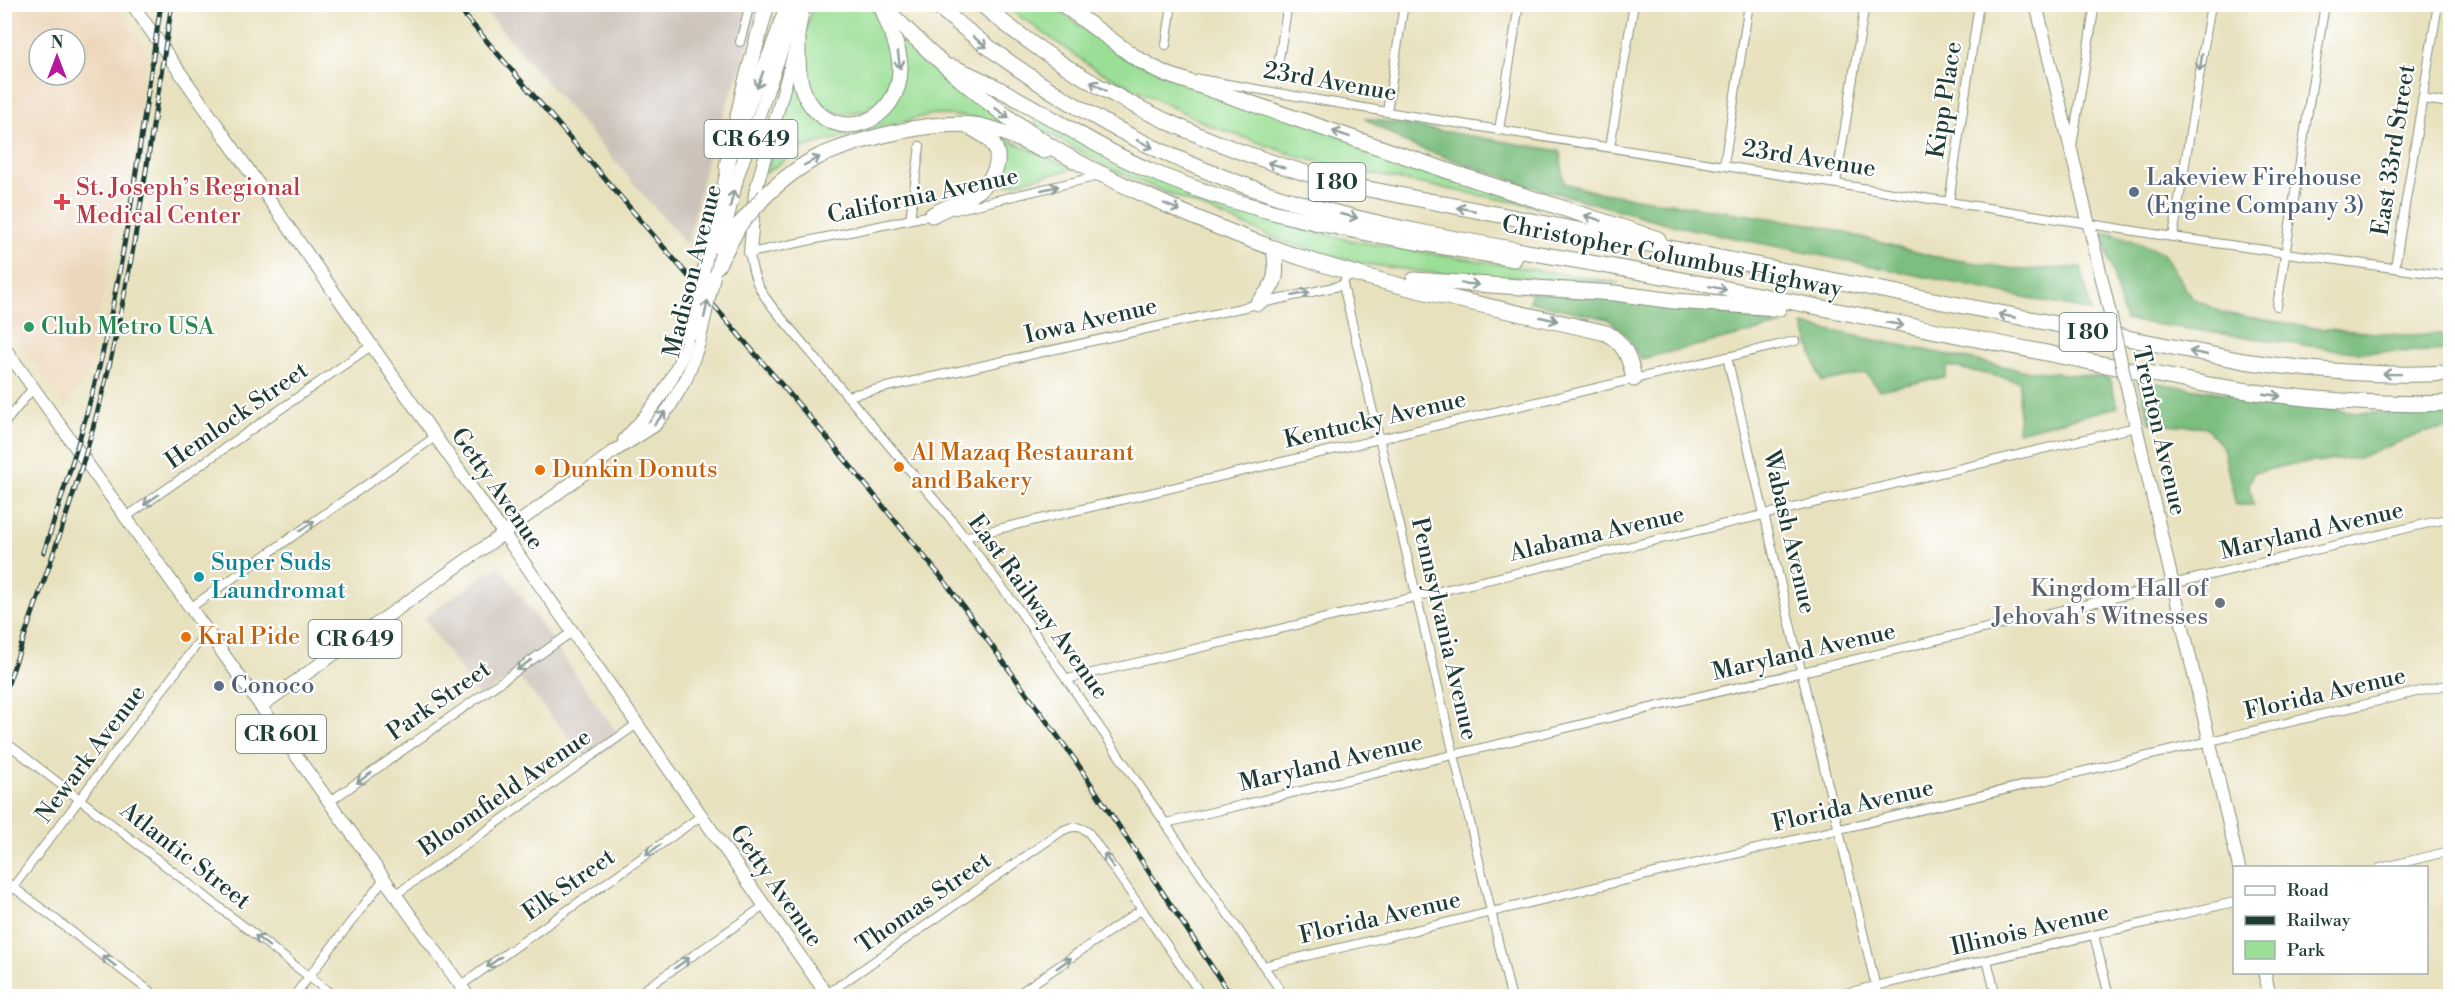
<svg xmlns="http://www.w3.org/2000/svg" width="2455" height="1001" viewBox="0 0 2455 1001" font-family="'Libre Bodoni',serif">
<rect width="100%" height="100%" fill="#fff"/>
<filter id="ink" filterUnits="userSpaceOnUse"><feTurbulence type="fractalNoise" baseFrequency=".0167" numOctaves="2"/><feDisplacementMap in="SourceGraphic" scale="12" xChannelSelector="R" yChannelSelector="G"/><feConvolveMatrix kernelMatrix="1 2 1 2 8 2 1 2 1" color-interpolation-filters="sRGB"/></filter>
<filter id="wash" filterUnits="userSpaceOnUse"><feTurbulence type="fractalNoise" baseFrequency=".008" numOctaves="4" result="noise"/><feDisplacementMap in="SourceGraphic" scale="24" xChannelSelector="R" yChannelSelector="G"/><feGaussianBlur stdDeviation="1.35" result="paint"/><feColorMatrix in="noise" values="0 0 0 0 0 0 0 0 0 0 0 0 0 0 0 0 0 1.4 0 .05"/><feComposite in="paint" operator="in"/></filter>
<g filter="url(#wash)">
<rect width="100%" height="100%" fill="#e8e1be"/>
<path fill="#edd7bb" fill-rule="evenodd" d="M4,5H116L148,55L87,379L63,403L5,323ZM39,39H75V75H39Z"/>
<g fill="#ccc2b9">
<polygon points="480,5 763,5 707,160 687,245"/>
<polygon points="499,565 622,740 589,761 515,673 480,698 424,618"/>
</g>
<g fill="#9bdf96" stroke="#5d8e65" stroke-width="1.5">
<polygon points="813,5 869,5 881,22 892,65 885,95 865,111 842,114 820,106 806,87 803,40"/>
<polygon points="1004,5 1052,5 1124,58 1540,207 1386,177 1303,158 1211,126 1095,69"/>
<polygon points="901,41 1011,128 974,117 933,114 804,147 766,173 793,76 816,118 849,128 895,103"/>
<polygon points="1037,116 1231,205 1308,230 1354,241 1619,283 1425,272 1359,263 1282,241 1115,171 1035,126"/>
<path d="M1000,136L1074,169L993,188C1006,174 1002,153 1000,136Z"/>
</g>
<g fill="#7cbe7f" stroke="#4e7e5a" stroke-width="1.5">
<polygon points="1364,118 1560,151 1564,183 1596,192 1816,225 1931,256 2022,270 2081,267 2091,311 1677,226 1523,184 1408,144"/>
<polygon points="2102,233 2112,233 2162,252 2192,298 2223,313 2316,328 2402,335 2450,334 2450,351 2354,352 2125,320"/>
<polygon points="1531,292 1679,305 1783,325 1641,359 1628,337 1608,319 1530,302"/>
<polygon points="1803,325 2021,370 2109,378 2118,407 2018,432 2020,381 1948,366 1945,377 1879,390 1866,373 1821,382"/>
<polygon points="2137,380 2356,413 2450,412 2450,428 2422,433 2358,458 2292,464 2253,473 2249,485 2254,505 2236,505 2223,448 2206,427 2150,423"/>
</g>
</g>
<g filter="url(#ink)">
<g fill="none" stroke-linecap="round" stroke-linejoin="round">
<g stroke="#848f79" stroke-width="10">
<g id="street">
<polyline points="740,42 750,4"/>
<polyline points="1166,45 1172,4"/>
<polyline points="1277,71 1288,4"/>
<polyline points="1199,79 1387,112 1949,202 2173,237 2450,276"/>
<polyline points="2422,99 2450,103"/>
<polyline points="1387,112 1404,4"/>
<polyline points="1499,130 1519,4"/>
<polyline points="2072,146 2095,4"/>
<polyline points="1610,147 1634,4"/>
<polyline points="1724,165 1749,4"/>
<polyline points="1836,183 1865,4"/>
<polyline points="1949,202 1979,4"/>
<polyline points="955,210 1103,175"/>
<path d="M936,214L750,253C752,276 759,291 774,309L950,518L1019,610L1284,996"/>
<polyline points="910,219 920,146"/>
<polyline points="2173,237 2211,4"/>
<polyline points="2395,267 2438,4"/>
<polyline points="1348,271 1343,285 1511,996"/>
<polyline points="2277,306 2325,4"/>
<polyline points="1727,357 1878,996"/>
<polyline points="847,396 1343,285"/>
<polyline points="4,424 33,388"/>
<polyline points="126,517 371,346"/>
<polyline points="964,537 1795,341"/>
<polyline points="190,608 435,437"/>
<polyline points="1067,679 2136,427"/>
<polyline points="12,747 334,996"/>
<polyline points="329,802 572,632"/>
<polyline points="1166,823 2450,518"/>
<polyline points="2380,868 2450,851"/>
<polyline points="4,880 156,996"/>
<polyline points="395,895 637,724"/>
<polyline points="4,899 207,631"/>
<polyline points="2094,935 2109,996"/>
<polyline points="1987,960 1996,996"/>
<polyline points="1264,966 2450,684"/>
<polyline points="460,986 701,816"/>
<polyline points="294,996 384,879"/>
<polyline points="635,996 764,906"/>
<path d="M824,996L1062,831C1072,826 1080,825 1089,833L1202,996"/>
<polyline points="1015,996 1142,909"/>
<polyline points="1833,996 2234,902"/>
</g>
</g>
<g stroke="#848f79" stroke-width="14">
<g id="secondary">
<polyline points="132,4 828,996"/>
<polyline points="2036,4 2105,292"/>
<polyline points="2133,413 2239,868"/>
<polyline points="2264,972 2270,996"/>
</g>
</g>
<g stroke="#848f79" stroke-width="14">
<g id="primary">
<polyline points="740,130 778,30 786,4"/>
<polyline points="708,251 730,158"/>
<polyline points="750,253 755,193 798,38 804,4"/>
<polyline points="719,255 738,175 798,4"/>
<polyline points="4,347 468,996"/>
<path d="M624,440C657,404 675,382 689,335"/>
<polyline points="261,706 503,534 613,452 654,426 669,408 687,377 699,343"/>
</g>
</g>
<g stroke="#848f79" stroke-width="17">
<g id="highway">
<path d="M881,4C934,58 990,109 1055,149C1083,166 1113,180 1143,194C1198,220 1254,243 1312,261C1408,291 1508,310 1606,333C1625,343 1630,359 1634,379"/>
<path d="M935,4C1041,95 1162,163 1296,202C1415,237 1540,252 1662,276C1847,312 2030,351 2215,386C2294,399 2371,406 2450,403"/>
<path d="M981,4C1088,95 1218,152 1353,186L2244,361C2313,371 2381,377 2450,373"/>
<polyline points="1062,4 1136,58 1163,73 1460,175 1658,239"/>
<path d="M798,38C798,58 797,80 806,97C834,149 901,122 900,68C900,48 889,29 883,10"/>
<path d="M952,67C1022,95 1083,142 1153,172C1268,221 1392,237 1514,259"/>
<polyline points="727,166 744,89 767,4"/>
<path d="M765,196C782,180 799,166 820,156C862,138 941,117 985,127C1006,131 1025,143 1044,151"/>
<path d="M932,215C956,202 1001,189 997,154C995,141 982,133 971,128"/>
<polyline points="717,266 740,224"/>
<polyline points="1414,280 1614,293 1674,301 1779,308"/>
<path d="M1258,303C1277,284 1278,275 1274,248"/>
</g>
</g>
<use href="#street" stroke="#fff" stroke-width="8"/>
<use href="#secondary" stroke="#fff" stroke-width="12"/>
<use href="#primary" stroke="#fff" stroke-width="12"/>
<use href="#highway" stroke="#fff" stroke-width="15"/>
<g stroke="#1f3d34" stroke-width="5">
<g id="rail">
<polyline points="455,4 829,440 946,583 1075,760 1231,996"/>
<path d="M44,552C65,486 87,419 103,351C129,237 143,120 161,4"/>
<path d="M4,695C43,582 86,470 112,353C138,239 153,121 172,4"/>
</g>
</g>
<use href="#rail" stroke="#fff" stroke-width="3" stroke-dasharray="9" stroke-linecap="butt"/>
<g stroke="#848f79" stroke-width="14" stroke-linecap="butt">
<polyline id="secondary-bridge" points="2105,292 2133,413"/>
</g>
<g stroke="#848f79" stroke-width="14" stroke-linecap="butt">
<g id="primary-bridge">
<polyline points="689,335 708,251"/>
<polyline points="699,343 714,276"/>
</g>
</g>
<g stroke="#848f79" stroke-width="17" stroke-linecap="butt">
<polyline id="highway-bridge" points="740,224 765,196"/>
</g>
<use href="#secondary-bridge" stroke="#fff" stroke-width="12"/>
<use href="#primary-bridge" stroke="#fff" stroke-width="12"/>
<use href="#highway-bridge" stroke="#fff" stroke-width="15"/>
</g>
<defs><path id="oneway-shaft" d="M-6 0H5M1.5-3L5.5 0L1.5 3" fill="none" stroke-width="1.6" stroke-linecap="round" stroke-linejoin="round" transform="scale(1.5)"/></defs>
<g stroke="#8f9e9a">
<use href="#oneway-shaft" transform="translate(980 42) rotate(38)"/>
<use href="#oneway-shaft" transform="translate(899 60) rotate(82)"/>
<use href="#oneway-shaft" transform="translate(2201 62) rotate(99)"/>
<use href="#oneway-shaft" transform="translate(760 80) rotate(111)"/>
<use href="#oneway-shaft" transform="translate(1098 86) rotate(-150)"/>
<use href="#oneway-shaft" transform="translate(1002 113) rotate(37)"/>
<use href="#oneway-shaft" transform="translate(1341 134) rotate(-161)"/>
<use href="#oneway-shaft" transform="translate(1145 144) rotate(26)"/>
<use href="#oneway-shaft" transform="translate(812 161) rotate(-28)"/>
<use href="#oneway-shaft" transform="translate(1276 165) rotate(-162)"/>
<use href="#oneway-shaft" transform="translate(1050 188) rotate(-13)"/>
<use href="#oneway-shaft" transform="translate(732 199) rotate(-76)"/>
<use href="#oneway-shaft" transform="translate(1172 207) rotate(23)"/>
<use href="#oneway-shaft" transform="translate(1466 209) rotate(-169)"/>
<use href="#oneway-shaft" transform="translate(1349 216) rotate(13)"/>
<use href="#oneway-shaft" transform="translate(1593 218) rotate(-162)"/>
<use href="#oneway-shaft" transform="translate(1470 284) rotate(4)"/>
<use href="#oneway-shaft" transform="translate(1718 288) rotate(12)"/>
<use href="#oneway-shaft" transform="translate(1301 294) rotate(-12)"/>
<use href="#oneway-shaft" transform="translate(706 309) rotate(-78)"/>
<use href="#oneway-shaft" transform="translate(2007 316) rotate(-169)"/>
<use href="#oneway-shaft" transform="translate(1549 319) rotate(13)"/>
<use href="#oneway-shaft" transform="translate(1895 324) rotate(11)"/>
<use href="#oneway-shaft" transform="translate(2198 353) rotate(-169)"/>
<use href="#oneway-shaft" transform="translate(2392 374) rotate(-179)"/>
<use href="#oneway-shaft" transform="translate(2272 395) rotate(8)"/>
<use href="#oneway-shaft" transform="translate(660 418) rotate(-48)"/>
<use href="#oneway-shaft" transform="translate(151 500) rotate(145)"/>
<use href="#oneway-shaft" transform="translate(307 526) rotate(-35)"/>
<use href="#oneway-shaft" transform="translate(524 665) rotate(145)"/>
<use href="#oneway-shaft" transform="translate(364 778) rotate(145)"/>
<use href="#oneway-shaft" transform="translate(653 850) rotate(145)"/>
<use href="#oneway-shaft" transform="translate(1109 861) rotate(-125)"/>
<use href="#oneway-shaft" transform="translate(262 941) rotate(-142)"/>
<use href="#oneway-shaft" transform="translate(109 961) rotate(-142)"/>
<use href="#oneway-shaft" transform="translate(494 962) rotate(145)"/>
<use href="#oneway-shaft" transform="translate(682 963) rotate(-35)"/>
<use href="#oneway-shaft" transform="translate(1064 963) rotate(-35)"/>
</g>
</g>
<g fill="#5c6f8a" stroke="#fff" stroke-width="2">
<circle cx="2134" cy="192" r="6"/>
<circle cx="219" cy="686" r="6"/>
</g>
<path fill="#e0444e" stroke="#fff" stroke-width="2" d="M59 193h6v6h6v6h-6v6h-6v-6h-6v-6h6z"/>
<circle fill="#2e9e5b" stroke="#fff" stroke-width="2" cx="29" cy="327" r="6"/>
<g fill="#e8710a" stroke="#fff" stroke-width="2">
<circle cx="899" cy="467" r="6"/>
<circle cx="540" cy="470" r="6"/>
<circle cx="186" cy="637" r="6"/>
</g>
<circle fill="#0f9aa8" stroke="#fff" stroke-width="2" cx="199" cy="577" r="6"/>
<circle fill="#6b7280" stroke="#fff" stroke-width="2" cx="2220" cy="603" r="6"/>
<g text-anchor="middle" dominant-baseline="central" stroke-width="4.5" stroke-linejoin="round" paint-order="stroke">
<g fill="#fff" stroke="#627771" stroke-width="1.5">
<rect x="704.5" y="120" width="93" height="38" rx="4.5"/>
<rect x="1308.5" y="163" width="57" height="38" rx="4.5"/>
<rect x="2059.5" y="313" width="57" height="38" rx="4.5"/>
<rect x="308.5" y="620" width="93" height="38" rx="4.5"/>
<rect x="236" y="715" width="90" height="38" rx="4.5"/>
</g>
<g font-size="22" font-weight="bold" fill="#1f3d34">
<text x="751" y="139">CR 649</text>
<text x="1337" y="182">I 80</text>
<text x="2088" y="332">I 80</text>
<text x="355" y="639">CR 649</text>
<text x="281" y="734">CR 601</text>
</g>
<g font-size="24" fill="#1f3d34" stroke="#fff">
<text transform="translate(1330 82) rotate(10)">23rd Avenue</text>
<text transform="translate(1945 100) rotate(-81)">Kipp Place</text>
<text transform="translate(2394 150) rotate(-81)">East 33rd Street</text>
<text transform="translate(1809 159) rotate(9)">23rd Avenue</text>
<text transform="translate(923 196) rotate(-12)">California Avenue</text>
<text transform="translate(1672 257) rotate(11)">Christopher Columbus Highway</text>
<text transform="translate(693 271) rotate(-76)">Madison Avenue</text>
<text transform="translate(1091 321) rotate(-13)">Iowa Avenue</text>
<text transform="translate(237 416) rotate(-35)">Hemlock Street</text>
<text transform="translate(1375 420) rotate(-13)">Kentucky Avenue</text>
<text transform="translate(2159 431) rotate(77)">Trenton Avenue</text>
<text transform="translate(497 489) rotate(55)">Getty Avenue</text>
<text transform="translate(2312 531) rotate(-13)">Maryland Avenue</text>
<text transform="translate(1789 532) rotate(77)">Wabash Avenue</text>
<text transform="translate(1597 534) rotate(-13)">Alabama Avenue</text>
<text transform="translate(1038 607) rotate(54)">East Railway Avenue</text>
<text transform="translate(1444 629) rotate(77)">Pennsylvania Avenue</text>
<text transform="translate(1804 652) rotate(-13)">Maryland Avenue</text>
<text transform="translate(2325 694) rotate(-13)">Florida Avenue</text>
<text transform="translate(439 701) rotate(-35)">Park Street</text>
<text transform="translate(91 754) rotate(-53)">Newark Avenue</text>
<text transform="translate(1331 763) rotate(-13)">Maryland Avenue</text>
<text transform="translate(505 793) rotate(-35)">Bloomfield Avenue</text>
<text transform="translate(1853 806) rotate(-13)">Florida Avenue</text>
<text transform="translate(185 856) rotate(38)">Atlantic Street</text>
<text transform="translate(569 885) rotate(-35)">Elk Street</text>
<text transform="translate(776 886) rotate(55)">Getty Avenue</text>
<text transform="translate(924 903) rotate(-35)">Thomas Street</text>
<text transform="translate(1380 918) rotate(-13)">Florida Avenue</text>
<text transform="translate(2030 930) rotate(-13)">Illinois Avenue</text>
</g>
<g font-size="24" fill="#4e5e75" stroke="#fff" text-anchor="start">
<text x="2146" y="178">Lakeview Firehouse<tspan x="2146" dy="28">(Engine Company 3)</tspan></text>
<text x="231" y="686">Conoco</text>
</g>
<g font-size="24" fill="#be3a42" stroke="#fff" text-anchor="start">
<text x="76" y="188">St. Joseph’s Regional<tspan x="76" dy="28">Medical Center</tspan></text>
</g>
<g font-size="24" fill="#27864d" stroke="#fff" text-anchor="start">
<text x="41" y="327">Club Metro USA</text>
</g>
<g font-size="24" fill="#c56008" stroke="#fff" text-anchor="start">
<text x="911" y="453">Al Mazaq Restaurant<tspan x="911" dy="28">and Bakery</tspan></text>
<text x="552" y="470">Dunkin Donuts</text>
<text x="198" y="637">Kral Pide</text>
</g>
<g font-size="24" fill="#0d838f" stroke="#fff" text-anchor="start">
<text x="211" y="563">Super Suds<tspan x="211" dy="28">Laundromat</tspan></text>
</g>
<g font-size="24" fill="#5b616d" stroke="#fff" text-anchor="end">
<text x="2208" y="589">Kingdom Hall of<tspan x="2208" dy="28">Jehovah's Witnesses</tspan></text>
</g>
</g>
<rect width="2455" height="1001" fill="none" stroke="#fff" stroke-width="24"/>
<rect x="2233" y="866" width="195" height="108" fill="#ffffff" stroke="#a5b1ae" stroke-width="1.5"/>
<rect x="2245" y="886" width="30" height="9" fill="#ffffff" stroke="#a5b1ae" stroke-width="1.5"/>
<text x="2287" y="896" font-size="18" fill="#1f3d34">Road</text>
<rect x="2245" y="916" width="30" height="9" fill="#1f3d34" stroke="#a5b1ae" stroke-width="1.5"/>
<text x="2287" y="926" font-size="18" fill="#1f3d34">Railway</text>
<rect x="2245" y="941" width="30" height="18" fill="#9bdf96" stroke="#a5b1ae" stroke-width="1.5"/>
<text x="2287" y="956" font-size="18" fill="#1f3d34">Park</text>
<g transform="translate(57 57)"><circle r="28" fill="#ffffff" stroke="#a5b1ae" stroke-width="1.5"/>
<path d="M0-4.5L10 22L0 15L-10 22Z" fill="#b5179e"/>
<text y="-9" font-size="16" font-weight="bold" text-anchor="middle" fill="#1f3d34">N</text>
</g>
</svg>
